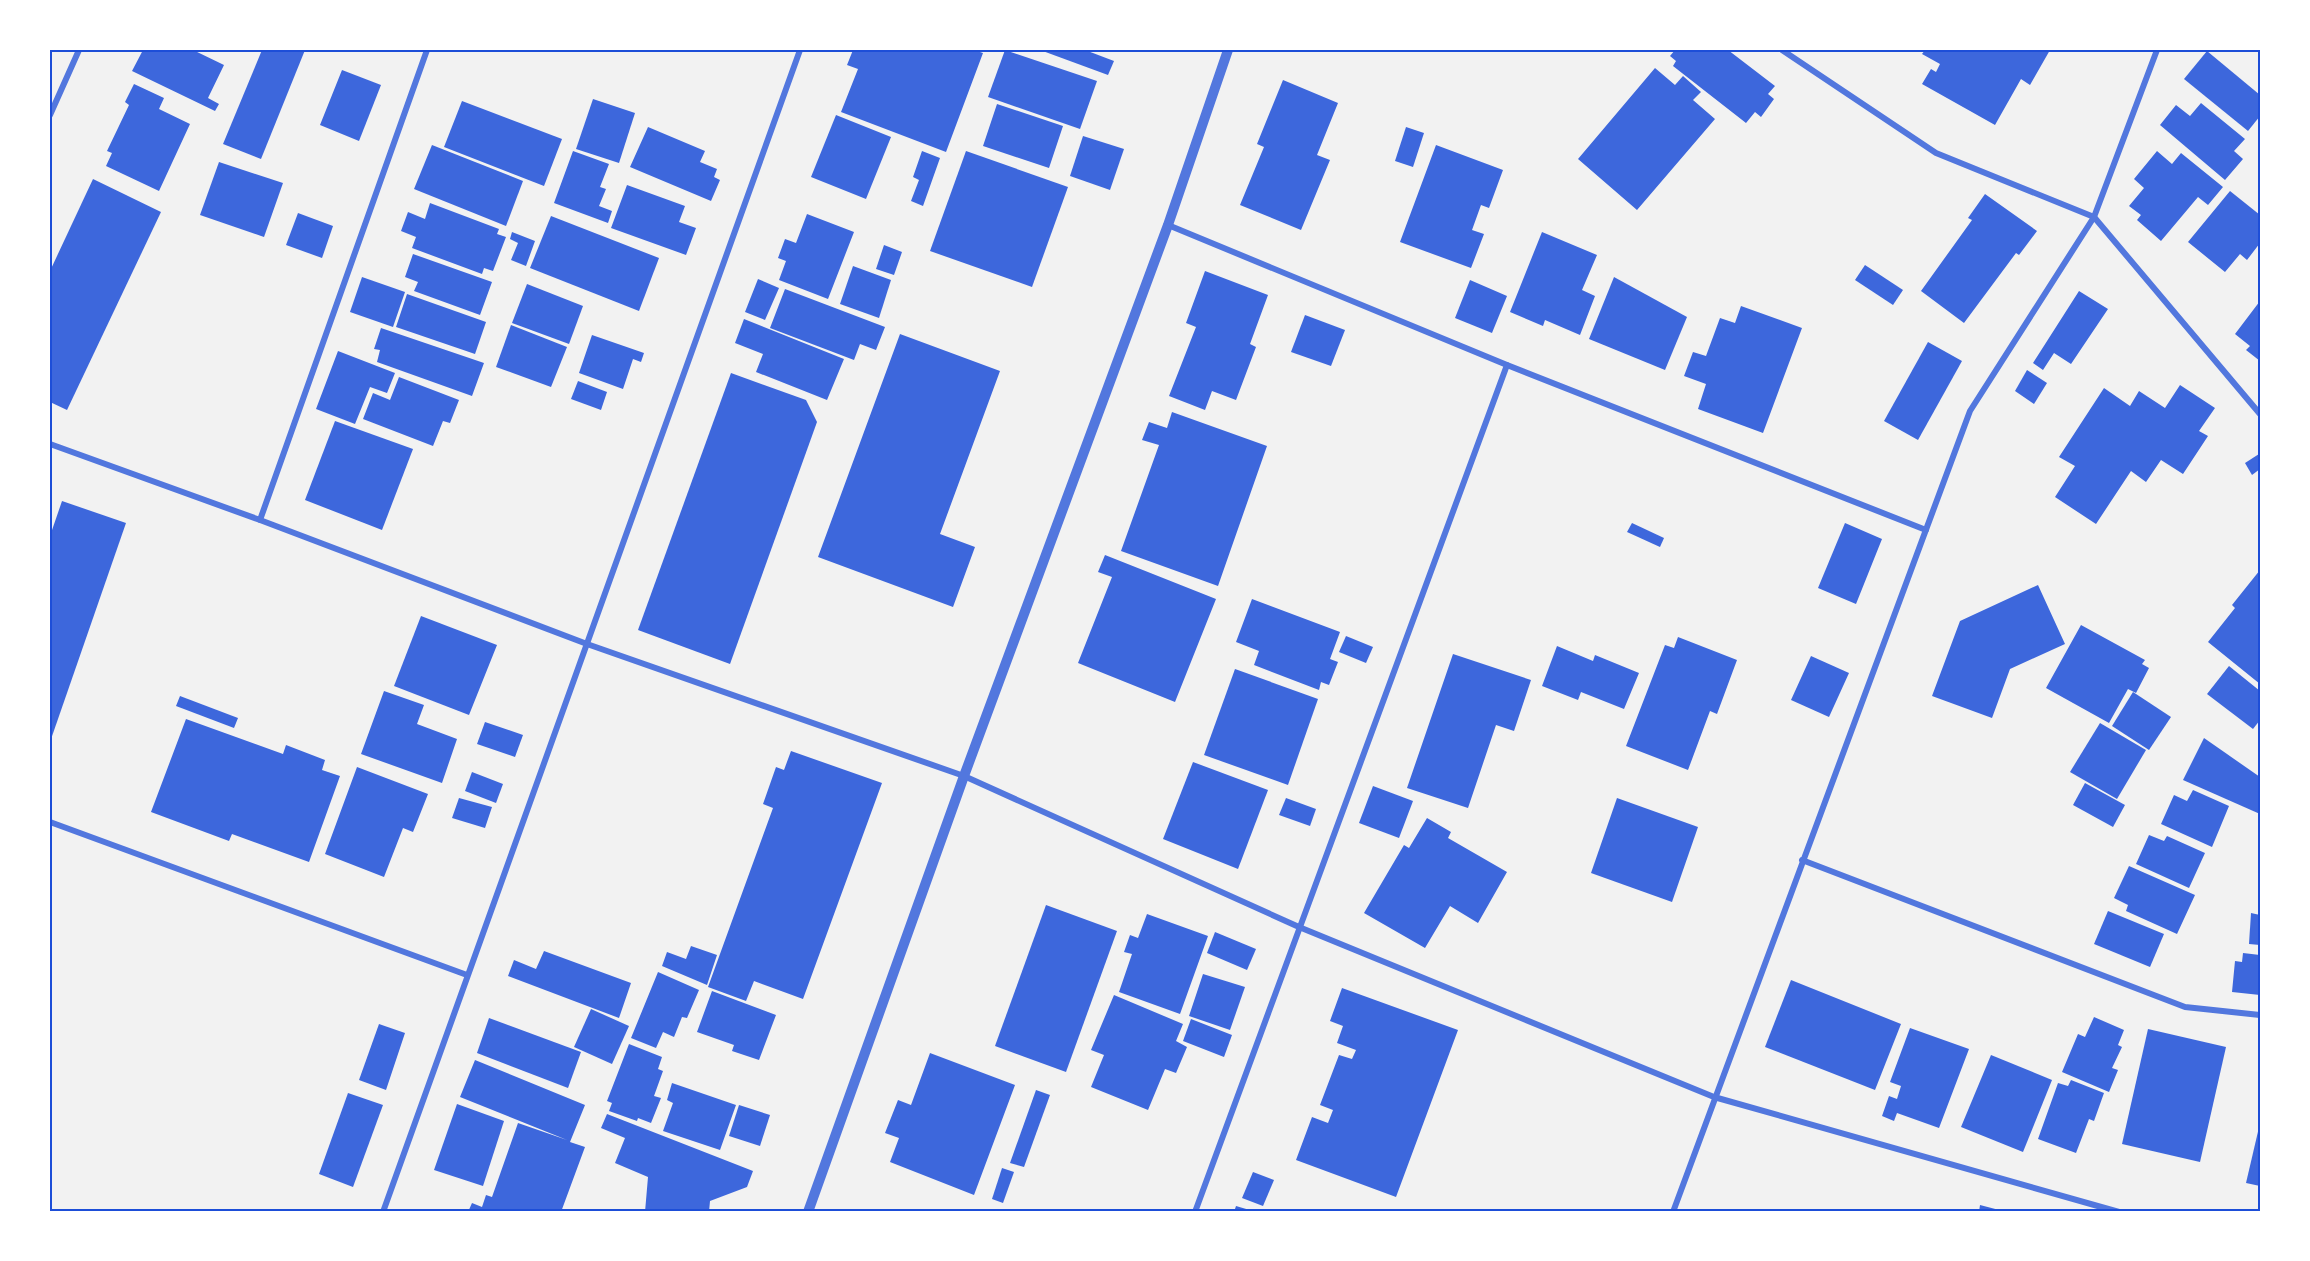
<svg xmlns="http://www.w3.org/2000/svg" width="2310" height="1261" viewBox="0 0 2310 1261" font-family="Signika,sans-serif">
<rect width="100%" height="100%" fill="#f2f2f2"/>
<g fill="#3d67dc">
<polygon points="143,50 193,50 224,65 208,98 219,104 215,111 132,71"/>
<polygon points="262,50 305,50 261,159 223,144"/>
<polygon points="853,50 974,50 983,53 946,152 841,112 858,69 847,65"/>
<polygon points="1005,50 1097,81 1080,129 988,97"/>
<polygon points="1040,50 1085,50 1114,61 1108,75"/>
<polygon points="1675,50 1728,50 1775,86 1768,94 1774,99 1761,117 1755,112 1746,123 1673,66 1676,61 1670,56"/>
<polygon points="1925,50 2050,50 2030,85 2021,79 1995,125 1922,84 1931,69 1936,72 1940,64 1922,54"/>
<polygon points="2207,51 2260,95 2260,116 2248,131 2184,79"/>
<polygon points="1655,68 1675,85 1683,76 1701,92 1693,100 1715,119 1637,210 1578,159"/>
<polygon points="342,70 381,85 359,141 320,125"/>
<polygon points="1283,80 1338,103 1317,155 1330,160 1301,230 1240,205 1264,147 1257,144"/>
<polygon points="134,84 164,98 159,109 190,124 159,191 106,166 112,153 107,151 129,105 125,102"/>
<polygon points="593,99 635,113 619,163 576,149"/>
<polygon points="462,101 562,139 544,186 444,147"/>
<polygon points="2201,103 2245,139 2234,151 2243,159 2225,180 2160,125 2176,105 2190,116"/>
<polygon points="997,104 1063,126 1049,168 983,146"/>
<polygon points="836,115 891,137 866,199 811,177"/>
<polygon points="648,127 705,151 700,162 717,169 714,177 720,180 711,201 630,167"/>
<polygon points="1406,127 1424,133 1413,167 1395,161"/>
<polygon points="1083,136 1124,149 1110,190 1070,176"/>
<polygon points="432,145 523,181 506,226 414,189"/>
<polygon points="1436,145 1503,170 1489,208 1481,205 1472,230 1484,234 1471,268 1400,242"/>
<polygon points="573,151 609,164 600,187 606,189 599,206 612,211 608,223 554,203"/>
<polygon points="922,151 940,158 923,206 911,201 919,180 913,177"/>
<polygon points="966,151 1068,187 1032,287 930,251"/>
<polygon points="2157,151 2172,164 2181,153 2223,187 2208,205 2198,197 2161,241 2137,220 2141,215 2129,206 2144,188 2134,179"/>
<polygon points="219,162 283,183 264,237 200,215"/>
<polygon points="93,179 161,212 67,410 50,402 50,271"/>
<polygon points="627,185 685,206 679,222 696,228 686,255 611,228"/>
<polygon points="2230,191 2260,215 2260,243 2247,260 2240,254 2225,272 2188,242"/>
<polygon points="1985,194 2037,231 2019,255 2016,253 1964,323 1921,291 1972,220 1968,218"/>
<polygon points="430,203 499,229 497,234 506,237 493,271 484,268 482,274 412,248 416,237 401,231 408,212 425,219"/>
<polygon points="298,213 333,226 322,258 286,245"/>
<polygon points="807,214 854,232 828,299 779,280 786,261 778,258 785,239 796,243"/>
<polygon points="551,216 659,258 639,311 530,268"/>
<polygon points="512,232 535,241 526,266 511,260 518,243 510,239"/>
<polygon points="1542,232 1597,255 1582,290 1595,296 1580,335 1545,320 1543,326 1510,312"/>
<polygon points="884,245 902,252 894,275 876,269"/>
<polygon points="413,254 492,282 480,315 414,291 418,282 405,277"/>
<polygon points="1865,265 1903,290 1893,305 1855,280"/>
<polygon points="853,266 891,280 879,318 840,304"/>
<polygon points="1205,271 1268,295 1250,344 1256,347 1236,400 1212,391 1205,410 1169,396 1196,327 1186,323"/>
<polygon points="362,277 405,292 393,327 350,312"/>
<polygon points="1614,277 1687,317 1665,370 1589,339"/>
<polygon points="758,279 779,288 765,320 745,312"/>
<polygon points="1470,280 1507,296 1492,333 1455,318"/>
<polygon points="527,284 583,306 569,344 512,323"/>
<polygon points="785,289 885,327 876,350 860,344 854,360 770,328"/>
<polygon points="2079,291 2108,309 2071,364 2054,353 2043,370 2033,363"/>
<polygon points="407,294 486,322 475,354 396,327"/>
<polygon points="2260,301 2260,361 2246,350 2250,346 2235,334"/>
<polygon points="1741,306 1802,328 1763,433 1698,409 1706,384 1684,376 1693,352 1706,356 1720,318 1735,323"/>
<polygon points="1305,315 1345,330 1331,366 1291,352"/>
<polygon points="744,319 844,359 827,400 756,372 763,354 735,343"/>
<polygon points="511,325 567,347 551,387 496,367"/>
<polygon points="381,328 484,363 472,396 377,362 380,350 374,349"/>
<polygon points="900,334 1000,371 940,534 975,547 953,607 818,557"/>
<polygon points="592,335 644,353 641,362 633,359 623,389 579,373"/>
<polygon points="1928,342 1962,361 1918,440 1884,421"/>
<polygon points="338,351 395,373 387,393 370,387 355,424 316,409"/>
<polygon points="2027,370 2047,383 2034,404 2015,391"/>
<polygon points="731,373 806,400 817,422 730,664 638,630"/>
<polygon points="399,377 459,400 450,423 443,421 433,446 363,419 373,393 390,400"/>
<polygon points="578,381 607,392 601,410 571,399"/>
<polygon points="2180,385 2215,408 2199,431 2208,436 2183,474 2161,460 2146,482 2131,471 2096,524 2055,497 2075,466 2059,457 2104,388 2130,406 2139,391 2165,408"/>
<polygon points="1172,412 1267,446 1218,586 1121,551 1159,445 1142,440 1149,422 1167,428"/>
<polygon points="335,421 413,449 382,530 305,500"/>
<polygon points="2259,454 2260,469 2252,475 2245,463"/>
<polygon points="62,501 126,523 50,742 50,536"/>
<polygon points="1632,523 1664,538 1660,547 1627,532"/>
<polygon points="1845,523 1882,539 1856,604 1818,588"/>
<polygon points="1105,555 1216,599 1175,702 1078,663 1112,577 1098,572"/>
<polygon points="2260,570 2260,684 2208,642 2235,608 2232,605"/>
<polygon points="2038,585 2065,644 2010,669 1992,718 1932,696 1960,621"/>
<polygon points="1252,599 1340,632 1330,659 1338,662 1329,685 1321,682 1319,690 1254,665 1259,651 1236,642"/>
<polygon points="421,616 497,645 469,715 394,686"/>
<polygon points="2081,625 2145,660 2142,664 2149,668 2136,693 2128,689 2109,723 2046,688"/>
<polygon points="1346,636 1373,647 1366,663 1339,652"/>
<polygon points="1678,637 1737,660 1717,714 1710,711 1688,770 1626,746 1665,645 1674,648"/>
<polygon points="1557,646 1593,661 1595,655 1639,673 1624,709 1581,692 1578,700 1542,686"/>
<polygon points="1453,654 1531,680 1514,731 1496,725 1468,808 1407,788"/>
<polygon points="1811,656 1849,673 1829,717 1791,700"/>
<polygon points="2229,666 2260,691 2260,720 2253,729 2207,694"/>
<polygon points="1235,669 1318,699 1288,785 1204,755"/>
<polygon points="384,691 424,705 417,724 457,739 442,783 361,754"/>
<polygon points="2133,692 2171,717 2149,750 2112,726"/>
<polygon points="180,696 238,718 234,728 176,706"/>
<polygon points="186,719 283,754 286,745 325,760 322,770 340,776 309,862 232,834 229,841 151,812"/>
<polygon points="485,722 523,735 515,757 477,744"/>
<polygon points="2100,723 2146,750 2117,799 2070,772"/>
<polygon points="2204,738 2260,777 2260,814 2183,780"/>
<polygon points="791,751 882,783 803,999 754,981 746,1001 708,987 773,808 763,804 776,767 784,770"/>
<polygon points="1193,762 1268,790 1238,869 1163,839"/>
<polygon points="357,767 428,794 413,832 403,828 384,877 325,854"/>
<polygon points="472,772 503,784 496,803 465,791"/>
<polygon points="2085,783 2125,805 2113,827 2073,805"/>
<polygon points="1373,786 1413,801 1399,838 1359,823"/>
<polygon points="2193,790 2229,806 2212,847 2161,824 2174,795 2187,801"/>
<polygon points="459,798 492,807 485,828 452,818"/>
<polygon points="1286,798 1316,809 1310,826 1279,815"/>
<polygon points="1617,798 1698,827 1672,902 1591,873"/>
<polygon points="1427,818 1451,832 1448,838 1507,872 1478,923 1450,906 1425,948 1364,913 1404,845 1409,848"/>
<polygon points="2149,835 2164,841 2167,836 2205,853 2189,888 2136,864"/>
<polygon points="2129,866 2195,895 2177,934 2126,911 2128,905 2114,898"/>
<polygon points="1046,905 1117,931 1066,1072 995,1046"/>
<polygon points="2108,911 2164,934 2150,967 2094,944"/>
<polygon points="2251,913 2260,915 2260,945 2249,944"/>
<polygon points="1147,914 1208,936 1180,1014 1119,992 1132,954 1124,952 1130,935 1138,938"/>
<polygon points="1215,932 1256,949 1247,970 1207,953"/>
<polygon points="691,946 717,955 707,985 662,966 667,952 686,959"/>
<polygon points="544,951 631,983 619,1018 508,976 514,960 536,969"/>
<polygon points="2243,953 2260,955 2260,995 2232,992 2235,961 2242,962"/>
<polygon points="658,972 699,990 687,1018 682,1017 674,1037 663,1032 656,1048 631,1038"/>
<polygon points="1203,974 1245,987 1230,1030 1189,1016"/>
<polygon points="1791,980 1901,1024 1875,1090 1765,1047"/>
<polygon points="1342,988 1458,1030 1396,1197 1296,1160 1312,1117 1328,1123 1333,1110 1320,1105 1339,1055 1352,1059 1356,1050 1337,1043 1343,1026 1330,1021"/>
<polygon points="712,991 776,1015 759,1060 732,1051 734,1045 697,1032"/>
<polygon points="1114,995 1183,1024 1176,1041 1187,1047 1176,1073 1165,1069 1148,1110 1091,1087 1104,1055 1091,1050"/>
<polygon points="591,1009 629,1026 612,1064 574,1047"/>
<polygon points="2094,1017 2124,1030 2118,1045 2122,1047 2112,1068 2118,1070 2109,1092 2062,1072 2078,1034 2085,1037"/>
<polygon points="489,1018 581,1052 568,1088 477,1053"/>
<polygon points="1191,1019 1232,1035 1224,1057 1183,1041"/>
<polygon points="379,1024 405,1033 386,1090 359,1080"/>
<polygon points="1910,1028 1969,1049 1939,1128 1897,1113 1894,1121 1882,1116 1889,1096 1897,1099 1901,1086 1890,1082"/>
<polygon points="2148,1029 2226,1047 2200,1162 2122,1144"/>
<polygon points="629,1044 662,1057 658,1069 663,1071 654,1096 661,1098 651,1123 638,1118 637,1121 609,1111 612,1103 607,1101"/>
<polygon points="930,1053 1015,1085 974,1195 890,1162 899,1138 885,1133 898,1100 911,1105"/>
<polygon points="1991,1055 2052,1080 2023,1152 1961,1127"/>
<polygon points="475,1060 585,1105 570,1142 585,1147 561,1212 468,1212 472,1203 482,1207 486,1195 492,1197 518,1123 567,1140 460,1097"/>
<polygon points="2071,1080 2104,1093 2094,1121 2089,1119 2076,1153 2038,1139 2058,1083 2068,1086"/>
<polygon points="672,1083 736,1105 720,1150 663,1131 673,1103 667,1100"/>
<polygon points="1036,1090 1050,1095 1024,1167 1010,1163"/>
<polygon points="348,1093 383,1105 353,1187 319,1174"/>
<polygon points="457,1104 504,1121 483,1186 434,1170"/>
<polygon points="739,1105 770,1115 760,1146 729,1136"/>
<polygon points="607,1114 753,1171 747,1187 710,1201 709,1212 645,1212 648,1177 615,1163 625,1138 601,1128"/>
<polygon points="2260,1123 2260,1186 2246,1183"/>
<polygon points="1002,1168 1014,1172 1003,1203 992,1199"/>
<polygon points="1253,1172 1274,1180 1263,1206 1242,1198"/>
<polygon points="1980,1205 2003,1211 2003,1212 1979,1212"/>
<polygon points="1236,1206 1253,1211 1253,1212 1234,1212"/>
</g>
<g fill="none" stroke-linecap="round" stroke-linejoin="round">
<g stroke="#5277de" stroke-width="6">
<polyline points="1782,50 1936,153 2094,217 2260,414"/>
<polyline points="50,115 79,50"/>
<polyline points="1168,225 1507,365 1926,530"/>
<polyline points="50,444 260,520 587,644 964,776 1299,927 1714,1097 2119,1212"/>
<polyline points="260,520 427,50"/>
<polyline points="50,822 467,975"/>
<polyline points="1802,860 2185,1007 2260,1015"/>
<polyline points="383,1212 800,50"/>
<polyline points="1195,1212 1507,365"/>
<polyline points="1673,1212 1970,411 2094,217 2157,50"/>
</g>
<polyline stroke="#5277de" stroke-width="10" points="808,1212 964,776 1168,225 1228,50"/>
</g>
<rect width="2310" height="1261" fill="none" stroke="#ffffff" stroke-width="102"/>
<rect x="51" y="51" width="2208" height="1159" fill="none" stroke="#1d4ed8" stroke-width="2"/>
</svg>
